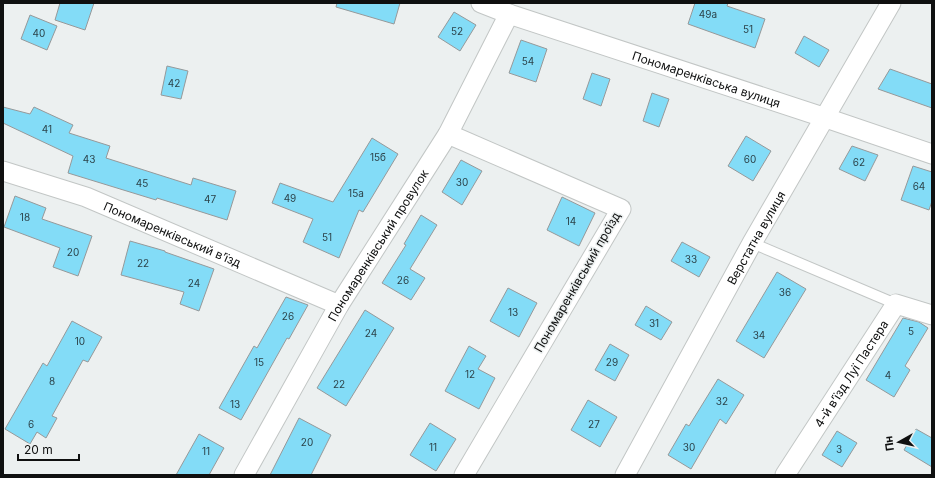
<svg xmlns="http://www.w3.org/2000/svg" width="935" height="478" viewBox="0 0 935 478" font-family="Inter,sans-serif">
<rect width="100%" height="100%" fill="#ecf0f0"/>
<g fill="#83dcf7" stroke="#96999a">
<polygon points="60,3 94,3 85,30 55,20"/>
<polygon points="337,3 400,3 394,24 336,7"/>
<polygon points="695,3 728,3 727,6 765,19 755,48 688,24"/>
<polygon points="454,12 476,25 460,51 438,37"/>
<polygon points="30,15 57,26 47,50 21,39"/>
<polygon points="804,36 829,50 819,67 795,53"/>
<polygon points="521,40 547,49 536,82 509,73"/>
<polygon points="167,66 188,71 181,99 161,95"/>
<polygon points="890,69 932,84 932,108 878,89"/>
<polygon points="592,73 610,79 601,106 583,99"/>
<polygon points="652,93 669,99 659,127 643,121"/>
<polygon points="3,107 30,114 34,107 73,125 69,133 110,146 106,158 191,185 193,178 236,191 227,220 157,198 156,200 68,173 73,156 3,123"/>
<polygon points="746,136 771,151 753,181 728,166"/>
<polygon points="372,138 398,154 363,212 359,210 339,258 303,242 313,219 272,203 280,183 333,202"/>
<polygon points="852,146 878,155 865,181 839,169"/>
<polygon points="461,160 482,171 462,205 442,192"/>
<polygon points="913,166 932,172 932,201 929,210 901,200"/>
<polygon points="15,196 46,208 42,219 92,236 78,276 53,267 60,248 4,227"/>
<polygon points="562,197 595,213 579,246 547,230"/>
<polygon points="421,215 437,225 410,269 425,278 411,300 382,283 406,245 404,244"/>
<polygon points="130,241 165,251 165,252 214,269 199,311 180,304 184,292 121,275"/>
<polygon points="682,242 710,257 699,277 671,261"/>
<polygon points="777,272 806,289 764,358 736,341"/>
<polygon points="508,288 537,303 519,337 490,321"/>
<polygon points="286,297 308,305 289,339 287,338 241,420 219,408 254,346 257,348"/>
<polygon points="646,306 672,322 661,340 635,325"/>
<polygon points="365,310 394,328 346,406 317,388"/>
<polygon points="903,318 919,322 928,328 905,366 910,370 894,397 866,380"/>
<polygon points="72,321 102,337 88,362 83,360 52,416 57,418 46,438 37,432 30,444 5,429 43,363 47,366"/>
<polygon points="610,344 629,355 615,381 595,370"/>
<polygon points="469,346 486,356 478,369 495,378 479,409 445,391"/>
<polygon points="718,379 744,395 726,424 720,419 691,469 668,455 686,424 689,426"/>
<polygon points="588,400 617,417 600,447 571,430"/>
<polygon points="299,418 331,435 311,475 270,475"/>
<polygon points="430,423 456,439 436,471 410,455"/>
<polygon points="916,429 932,438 932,467 904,450"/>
<polygon points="837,431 857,443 842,467 822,455"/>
<polygon points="199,434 224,448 209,475 176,475"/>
</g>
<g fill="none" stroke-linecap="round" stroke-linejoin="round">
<g stroke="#c2c6c5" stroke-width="12">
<polyline id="service" points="752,243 896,304"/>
</g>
<g stroke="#c2c6c5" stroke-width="21">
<g id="minor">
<path id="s1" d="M481,3L509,14L826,118L932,154"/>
<polyline points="448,134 621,209 464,475"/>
<path id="s2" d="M3,171L86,197L339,305"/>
<path id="s3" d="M244,475L339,305L448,134L509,14"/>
<path id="s4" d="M625,475L752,243L891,3"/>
<path id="s5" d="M785,475L896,304L932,315"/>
</g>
</g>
<use href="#service" stroke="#fff" stroke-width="10"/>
<use href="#minor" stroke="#fff" stroke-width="19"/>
</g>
<g text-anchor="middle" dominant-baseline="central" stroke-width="3" stroke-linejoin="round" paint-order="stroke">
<g font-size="10" fill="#2c434a">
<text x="708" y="14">49а</text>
<text x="748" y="29">51</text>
<text x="457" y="31">52</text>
<text x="39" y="33">40</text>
<text x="528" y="61">54</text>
<text x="174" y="83">42</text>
<text x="47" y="129">41</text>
<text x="378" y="157">15б</text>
<text x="89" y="159">43</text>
<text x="750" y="159">60</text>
<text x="859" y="162">62</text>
<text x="462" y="182">30</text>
<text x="142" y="183">45</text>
<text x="919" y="186">64</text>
<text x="356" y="193">15а</text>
<text x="290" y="198">49</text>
<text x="210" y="199">47</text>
<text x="25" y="217">18</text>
<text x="571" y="221">14</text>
<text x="327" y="237">51</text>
<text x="73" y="252">20</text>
<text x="691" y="259">33</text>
<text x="143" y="263">22</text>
<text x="403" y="280">26</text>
<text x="194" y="283">24</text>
<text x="785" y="292">36</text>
<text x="513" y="312">13</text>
<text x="288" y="316">26</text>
<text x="654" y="323">31</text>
<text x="911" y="331">5</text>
<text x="371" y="333">24</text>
<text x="759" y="335">34</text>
<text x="80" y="341">10</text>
<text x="259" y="362">15</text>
<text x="612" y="362">29</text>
<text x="470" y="374">12</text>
<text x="888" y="375">4</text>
<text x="52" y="381">8</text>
<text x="339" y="384">22</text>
<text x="722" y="401">32</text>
<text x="235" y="404">13</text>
<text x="31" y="424">6</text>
<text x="594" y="424">27</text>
<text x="307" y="442">20</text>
<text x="433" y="447">11</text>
<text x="689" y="447">30</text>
<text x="839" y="449">3</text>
<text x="206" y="451">11</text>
</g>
<g font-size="12" fill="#0f1010" stroke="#ecf0f0">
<text stroke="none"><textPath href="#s1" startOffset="238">Пономаренківська вулиця</textPath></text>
<text stroke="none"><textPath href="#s2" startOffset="181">Пономаренківський в’їзд</textPath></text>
<text stroke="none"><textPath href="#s4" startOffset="271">Верстатна вулиця</textPath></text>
<text stroke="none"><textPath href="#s3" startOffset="266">Пономаренківський провулок</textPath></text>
<text transform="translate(577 282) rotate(-60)">Пономаренківський проїзд</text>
<text stroke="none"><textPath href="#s5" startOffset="121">4-й в’їзд Луї Пастера</textPath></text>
</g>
</g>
<rect width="935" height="478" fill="none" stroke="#0f1010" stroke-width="8"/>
<g transform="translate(899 442) rotate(262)" stroke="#ecf0f0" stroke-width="3" paint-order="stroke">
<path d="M0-3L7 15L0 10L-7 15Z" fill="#0f1010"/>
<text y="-6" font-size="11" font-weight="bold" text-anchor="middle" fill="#0f1010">Пн</text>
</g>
<path d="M18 454v6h61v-6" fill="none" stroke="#0f1010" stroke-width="2"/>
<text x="24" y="454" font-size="12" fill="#0f1010" stroke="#ecf0f0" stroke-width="3" paint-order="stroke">20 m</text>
</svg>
